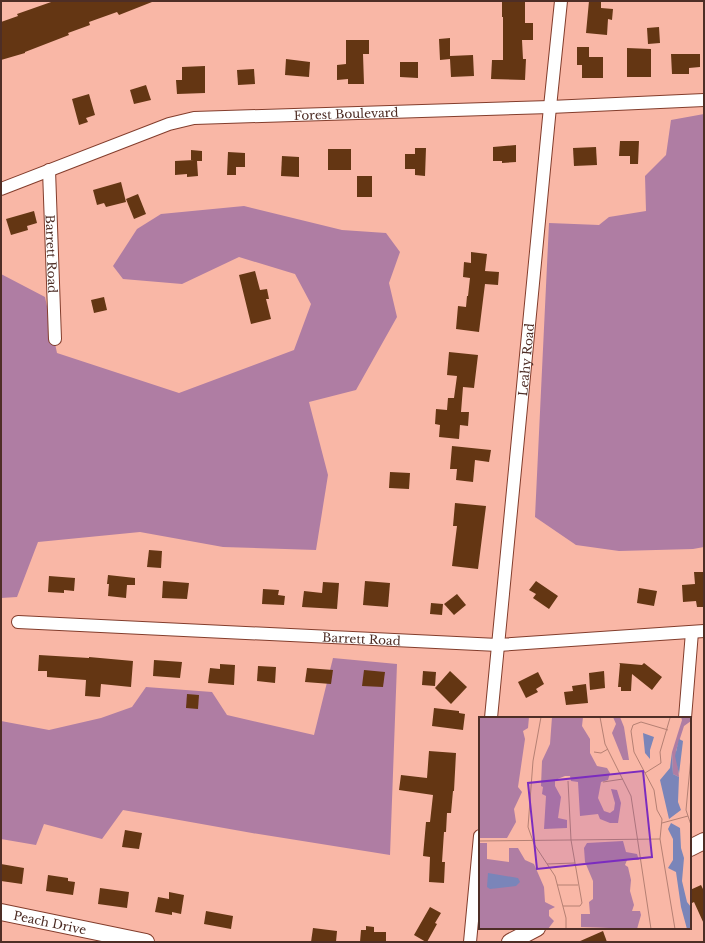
<svg xmlns="http://www.w3.org/2000/svg" width="705" height="943" viewBox="0 0 705 943" font-family="'Libre Baskerville',serif">
<rect width="100%" height="100%" fill="#f9b7a6"/>
<g fill="#af7da3">
<polygon points="704,114 704,547 693,549 619,551 576,545 535,517 549,223 599,225 609,217 646,211 645,176 666,155 671,120"/>
<polygon points="244,206 342,230 386,233 400,252 389,283 397,317 356,390 309,402 328,475 316,550 223,547 140,532 38,542 17,597 1,598 1,274 45,297 57,353 179,393 294,350 311,304 295,274 239,257 182,284 123,279 113,266 137,229 161,214"/>
<polygon points="333,658 397,664 390,855 252,833 123,810 102,839 44,824 36,845 1,839 1,721 49,730 101,718 132,707 146,687 212,692 227,715 314,735"/>
</g>
<g fill="#643613">
<polygon points="54,1 151,1 152,2 119,15 117,12 89,22 90,25 68,33 69,35 25,52 25,53 1,60 1,22 18,16 17,14"/>
<polygon points="502,1 525,1 525,23 533,23 533,40 522,40 523,59 526,59 525,80 491,79 492,60 503,60 503,17 502,17"/>
<polygon points="589,1 601,1 601,8 613,9 612,20 608,19 607,35 586,33"/>
<polygon points="659,27 660,43 648,44 647,28"/>
<polygon points="450,38 450,56 473,55 474,76 451,77 450,59 440,60 439,39"/>
<polygon points="346,40 369,40 369,54 363,54 364,84 348,84 348,79 337,80 337,65 346,64"/>
<polygon points="577,47 589,47 589,57 603,57 603,78 582,78 582,65 577,65"/>
<polygon points="627,48 651,49 651,77 627,77"/>
<polygon points="671,54 700,54 700,67 689,68 689,74 672,74"/>
<polygon points="286,59 310,62 309,77 285,75"/>
<polygon points="400,62 418,62 418,78 400,77"/>
<polygon points="205,66 205,93 177,94 176,80 182,80 182,67"/>
<polygon points="254,69 255,84 238,85 237,70"/>
<polygon points="146,85 151,100 134,104 130,90"/>
<polygon points="89,94 95,115 86,118 88,122 79,125 72,99"/>
<polygon points="620,141 639,141 638,164 630,164 630,156 619,156"/>
<polygon points="516,145 516,162 502,163 502,161 493,161 493,147"/>
<polygon points="596,147 597,165 574,166 573,148"/>
<polygon points="415,148 426,148 425,176 415,175 415,169 405,169 405,154 415,154"/>
<rect x="328" y="149" width="23" height="21"/>
<polygon points="191,150 202,151 202,161 197,161 198,176 187,177 187,174 175,175 175,161 194,160 191,160"/>
<polygon points="228,152 245,153 245,167 236,167 236,175 227,175"/>
<polygon points="282,156 299,157 299,177 281,176"/>
<rect x="357" y="176" width="15" height="21"/>
<polygon points="121,182 126,202 106,207 104,203 97,205 93,190"/>
<polygon points="138,194 146,214 134,219 126,199"/>
<polygon points="34,211 37,223 27,226 28,230 11,235 6,219"/>
<polygon points="471,252 487,254 485,271 499,272 498,285 485,284 479,332 456,329 458,306 466,307 467,296 468,296 470,278 463,277 464,262 471,263"/>
<polygon points="255,271 260,290 267,289 269,299 266,299 271,319 251,324 239,275"/>
<polygon points="104,297 107,310 94,313 91,300"/>
<polygon points="449,352 478,355 474,388 463,387 461,412 469,412 468,426 460,425 459,439 439,437 440,425 435,424 436,409 447,410 448,398 454,398 457,376 447,375"/>
<polygon points="452,446 491,450 489,462 475,460 473,482 456,480 457,469 450,469"/>
<polygon points="390,472 410,473 409,489 389,488"/>
<polygon points="455,503 486,506 478,569 452,566 457,526 453,526"/>
<polygon points="149,550 162,551 161,568 147,567"/>
<polygon points="694,572 704,572 704,607 697,607 696,601 683,602 682,585 695,584"/>
<polygon points="108,575 135,578 135,585 127,585 126,598 108,596 109,584 107,584"/>
<polygon points="49,576 75,578 74,591 64,590 64,593 48,592"/>
<polygon points="163,581 189,583 187,599 162,598"/>
<polygon points="365,581 390,583 388,607 363,605"/>
<polygon points="536,581 558,596 549,609 533,598 536,594 529,590"/>
<polygon points="323,582 339,583 337,609 302,607 304,591 322,593"/>
<polygon points="639,588 657,591 654,606 637,603"/>
<polygon points="263,589 279,590 278,595 285,596 284,605 262,604"/>
<polygon points="457,594 466,605 454,615 444,604"/>
<polygon points="431,603 443,604 442,615 430,614"/>
<polygon points="39,655 89,658 89,657 133,661 131,687 101,684 100,697 85,696 86,680 47,677 47,671 38,671"/>
<polygon points="154,660 182,662 180,678 153,676"/>
<polygon points="619,663 642,665 644,663 662,677 652,690 632,674 631,691 621,691 621,687 618,687 620,664"/>
<polygon points="220,664 235,665 234,685 208,683 210,668 220,669"/>
<polygon points="258,666 276,667 275,683 257,681"/>
<polygon points="307,668 333,670 331,684 305,682"/>
<polygon points="364,670 385,672 383,687 362,686"/>
<polygon points="423,671 436,672 435,686 422,685"/>
<polygon points="450,671 467,687 451,704 435,688"/>
<polygon points="604,671 605,688 590,690 589,673"/>
<polygon points="538,672 544,684 536,689 538,692 526,698 518,682"/>
<polygon points="586,684 588,703 566,705 564,692 573,691 572,686"/>
<polygon points="187,694 199,695 198,709 186,708"/>
<polygon points="434,708 459,711 459,713 465,714 463,730 432,726"/>
<polygon points="429,751 456,753 454,791 453,791 451,813 447,813 446,832 444,832 442,862 445,862 444,883 429,882 430,857 423,856 426,822 430,822 433,795 399,790 401,775 427,778"/>
<polygon points="125,830 142,833 139,849 122,847"/>
<polygon points="1,864 24,868 22,884 1,881"/>
<polygon points="48,875 68,878 68,881 75,882 73,895 46,891"/>
<polygon points="701,885 704,891 704,924 694,902 690,904 690,890"/>
<polygon points="100,888 129,892 127,908 98,904"/>
<polygon points="169,892 184,895 181,914 172,912 172,915 155,912 158,897 169,899"/>
<polygon points="430,907 441,913 435,923 437,924 427,942 426,942 414,935"/>
<polygon points="206,911 233,916 231,929 204,924"/>
<polygon points="366,926 374,927 374,932 386,932 386,942 360,942 361,930 366,930"/>
<polygon points="313,928 337,931 336,942 311,942"/>
<polygon points="603,931 607,942 578,942"/>
</g>
<g fill="none" stroke-linecap="round" stroke-linejoin="round">
<g stroke="#833d2c" stroke-width="14">
<g id="minor">
<path id="s1" d="M49,170L55,339"/>
<path id="s2" d="M1,189L169,124L194,118L550,107L704,100"/>
<path id="s3" d="M18,622L498,645L704,631"/>
<path id="s4" d="M491,718L550,107L561,1"/>
<polyline points="685,718 692,632"/>
<polyline points="470,942 480,836"/>
</g>
</g>
<g stroke="#833d2c" stroke-width="18">
<g id="major">
<polyline points="690,848 704,841"/>
<path id="s5" d="M1,912L146,942"/>
<polyline points="510,942 537,928"/>
</g>
</g>
<use href="#minor" stroke="#fff" stroke-width="12"/>
<use href="#major" stroke="#fff" stroke-width="16"/>
</g>
<g text-anchor="middle" dominant-baseline="central" stroke-width="4" stroke-linejoin="round" paint-order="stroke">
<g font-size="12" fill="#4e2e26" stroke="#fbc9bc">
<text stroke="none"><textPath href="#s2" startOffset="358">Forest Boulevard</textPath></text>
<text stroke="none"><textPath href="#s1" startOffset="84">Barrett Road</textPath></text>
<text stroke="none"><textPath href="#s4" startOffset="360">Leahy Road</textPath></text>
<text stroke="none"><textPath href="#s3" startOffset="344">Barrett Road</textPath></text>
<text stroke="none"><textPath href="#s5" startOffset="50">Peach Drive</textPath></text>
</g>
</g>
<g transform="translate(479 717)">
<rect width="212" height="212" fill="#f9b7a6"/>
<path d="M0,0H50L49,11L44,14L46,22L39,70L43,75L35,92L37,105L28,121H0ZM73,0H104L103,9L111,22V36L118,49L128,51L131,56L129,63L122,65L119,81L125,94L131,96L135,93L136,86L132,72L138,73L142,86L139,106H131L121,102L119,97L101,99L99,65L92,64L91,59H86L76,63V69L82,80L79,101L88,103V111L65,112L67,79L63,77L64,70L62,69L63,44L71,27ZM134,0H141L145,10L150,43H144L133,16L137,7ZM202,0H212V4L205,9L197,34L200,60L194,57L193,35L203,3ZM144,124L147,135L158,137L160,143H148L146,148L149,150L152,163L151,174L155,188L153,194H161L162,198L158,212L102,210V197H111L110,185L114,182V164L106,145L105,131L108,126ZM0,126H8V142L30,145V131H39L46,143L55,147L65,170L66,185L76,190L70,193V199L75,204L69,212H0Z" fill="#af7da3"/>
<path d="M164,16L175,20L171,33V42L166,36ZM200,22L204,24L200,57L196,39ZM193,35L194,57L200,60L199,85L202,93L190,102L181,63L191,51ZM192,106L201,111L202,131L205,141L203,164L208,185L212,190V212H208L202,190L197,155L189,151L194,143V122L189,112ZM9,156L39,161L41,165L37,169L11,172L8,170Z" fill="#7a85b9"/>
<path fill="none" stroke="#b58073" stroke-width="1" d="M62,0L54,44L49,110L55,127L76,159L87,201V212M121,0L126,27L152,79L172,212M154,8L152,14L155,35L175,73L178,93L183,102L181,122L196,212M154,8L162,5L189,13M115,35L122,36L129,32M212,40L207,93L212,108M166,56L182,46L181,35L191,1M124,65L144,62M183,106L209,99M0,124L181,122M68,147L96,146M78,168H99M84,189H101L103,186L92,123L89,64"/>
<path fill="#7b2cbf" fill-opacity="0.15" stroke="#7b2cbf" stroke-width="2" d="M164,54L173,140L58,152L49,66Z"/>
<rect width="212" height="212" fill="none" stroke="#4e2e26" stroke-width="2"/>
</g>
<rect width="705" height="943" fill="none" stroke="#4e2e26" stroke-width="4"/>
</svg>
